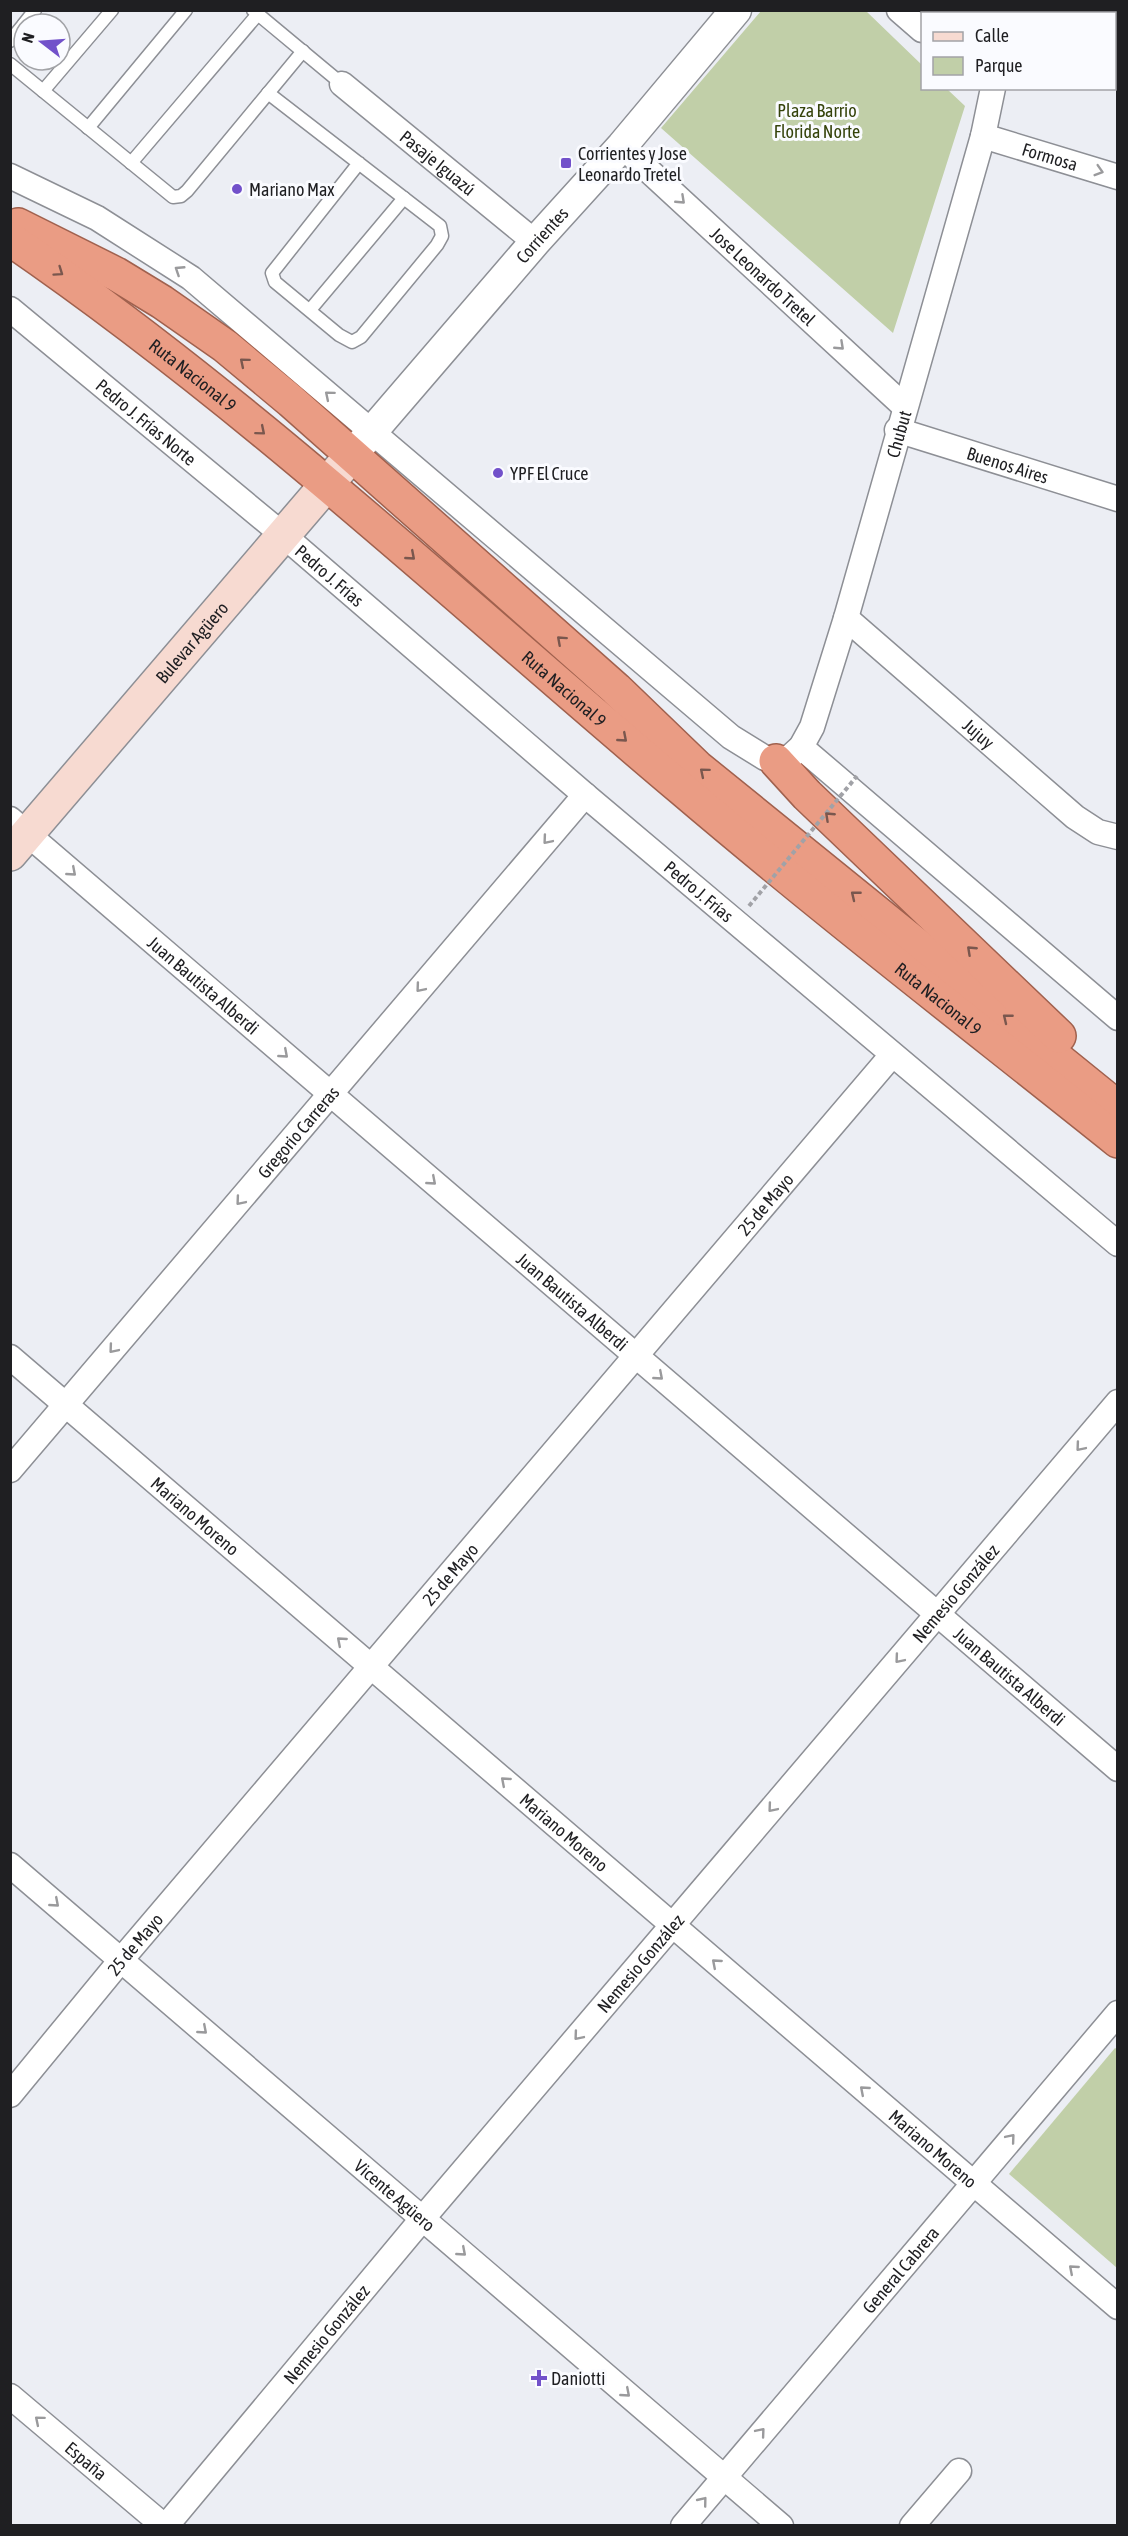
<svg xmlns="http://www.w3.org/2000/svg" width="1128" height="2536" viewBox="0 0 1128 2536" font-family="'Asap Condensed',sans-serif">
<rect width="100%" height="100%" fill="#eceef4"/>
<g fill="#c1cfa8">
<polygon points="761,11 866,11 922,65 922,88 947,89 965,106 893,333 661,128"/>
<polygon points="1115,2048 1118,2050 1117,2268 1009,2174"/>
</g>
<g fill="none" stroke-linecap="round" stroke-linejoin="round">
<g stroke="#8d8f95" stroke-width="15">
<g id="service">
<polyline points="253,10 342,84"/>
<polyline points="24,24 35,10"/>
<polyline points="10,41 24,24"/>
<polyline points="10,64 173,197 181,196 187,191 303,51"/>
<polyline points="43,91 112,10"/>
<polyline points="268,93 440,226 442,236 437,245 361,337 352,342 339,335 275,282 272,273 359,163"/>
<polyline points="88,128 186,10"/>
<polyline points="131,163 258,14"/>
<polyline points="310,310 404,198"/>
</g>
</g>
<g stroke="#8d8f95" stroke-width="27">
<g id="minor">
<polyline points="899,10 922,30"/>
<polyline points="967,14 970,10"/>
<polyline points="1014,14 1015,10"/>
<path id="s1" d="M342,84L535,242"/>
<path id="s2" d="M983,136L1118,177"/>
<path id="s3" d="M622,146L905,407"/>
<path id="s4" d="M10,176L97,218L191,278L731,737L765,758L776,761L790,757L801,747L812,727L846,618L983,136L993,88"/>
<path id="s5" d="M10,309L283,535L585,795L1118,1244"/>
<path id="s6" d="M897,430L1118,499"/>
<path id="s7" d="M846,618L1075,817L1098,832L1118,837"/>
<polyline points="801,747 1118,1018"/>
<path id="s8" d="M10,819L1118,1769"/>
<path id="s9" d="M10,1357L1118,2307"/>
<path id="s10" d="M10,1470L585,795"/>
<path id="s11" d="M10,1865L781,2526"/>
<path id="s12" d="M10,2095L121,1960L892,1055"/>
<path id="s13" d="M10,2396L164,2526"/>
<path id="s14" d="M166,2526L423,2218L1118,1402"/>
<path id="s15" d="M683,2526L1118,2013"/>
<polyline points="912,2526 959,2471"/>
</g>
</g>
<g stroke="#8d8f95" stroke-width="33">
<g id="tertiary">
<path id="s16" d="M351,456L535,242L622,146L736,10"/>
</g>
</g>
<g stroke="#8d8f95" stroke-width="36">
<g id="secondary">
<path id="s17" d="M10,854L351,456"/>
</g>
</g>
<g stroke="#a0614e" stroke-width="36">
<g id="trunk">
<polyline points="18,225 116,274 162,302 225,346 291,401 616,689 697,767 1118,1108"/>
<path id="s18" d="M10,239C249,403 461,603 682,789C824,910 972,1024 1118,1141"/>
<polyline points="776,761 807,795 1059,1036"/>
</g>
</g>
<use href="#service" stroke="#fff" stroke-width="12"/>
<use href="#minor" stroke="#fff" stroke-width="24"/>
<use href="#tertiary" stroke="#fff" stroke-width="30"/>
<use href="#secondary" stroke="#f7dad1" stroke-width="33"/>
<use href="#trunk" stroke="#ea9c84" stroke-width="33"/>
<polyline stroke="#a1a2a7" stroke-width="4" stroke-dasharray="4.5 3" stroke-linecap="butt" points="749,906 857,776"/>
</g>
<defs><path id="oneway-chevron" d="M-2-3.5L2.5 0L-2 3.5" fill="none" stroke-width="1.6" stroke-linecap="round" stroke-linejoin="round" transform="scale(1.5)"/></defs>
<g stroke="#9a9a9c">
<use href="#oneway-chevron" transform="translate(1099 171) rotate(17)"/>
<use href="#oneway-chevron" transform="translate(681 200) rotate(43)"/>
<use href="#oneway-chevron" transform="translate(179 270) rotate(-147)"/>
<use href="#oneway-chevron" transform="translate(840 346) rotate(43)"/>
<use href="#oneway-chevron" transform="translate(329 395) rotate(-140)"/>
<use href="#oneway-chevron" transform="translate(547 840) rotate(130)"/>
<use href="#oneway-chevron" transform="translate(72 872) rotate(41)"/>
<use href="#oneway-chevron" transform="translate(420 988) rotate(130)"/>
<use href="#oneway-chevron" transform="translate(284 1054) rotate(41)"/>
<use href="#oneway-chevron" transform="translate(432 1181) rotate(41)"/>
<use href="#oneway-chevron" transform="translate(240 1201) rotate(130)"/>
<use href="#oneway-chevron" transform="translate(113 1349) rotate(130)"/>
<use href="#oneway-chevron" transform="translate(659 1376) rotate(41)"/>
<use href="#oneway-chevron" transform="translate(1080 1447) rotate(130)"/>
<use href="#oneway-chevron" transform="translate(341 1641) rotate(-139)"/>
<use href="#oneway-chevron" transform="translate(899 1659) rotate(130)"/>
<use href="#oneway-chevron" transform="translate(505 1781) rotate(-139)"/>
<use href="#oneway-chevron" transform="translate(772 1808) rotate(130)"/>
<use href="#oneway-chevron" transform="translate(55 1903) rotate(41)"/>
<use href="#oneway-chevron" transform="translate(716 1963) rotate(-139)"/>
<use href="#oneway-chevron" transform="translate(203 2030) rotate(41)"/>
<use href="#oneway-chevron" transform="translate(578 2036) rotate(130)"/>
<use href="#oneway-chevron" transform="translate(864 2090) rotate(-139)"/>
<use href="#oneway-chevron" transform="translate(1011 2138) rotate(-50)"/>
<use href="#oneway-chevron" transform="translate(462 2252) rotate(41)"/>
<use href="#oneway-chevron" transform="translate(1073 2269) rotate(-139)"/>
<use href="#oneway-chevron" transform="translate(626 2393) rotate(41)"/>
<use href="#oneway-chevron" transform="translate(39 2420) rotate(-140)"/>
<use href="#oneway-chevron" transform="translate(761 2432) rotate(-50)"/>
<use href="#oneway-chevron" transform="translate(703 2501) rotate(-51)"/>
</g>
<g stroke="#7a574e">
<use href="#oneway-chevron" transform="translate(59 272) rotate(35)"/>
<use href="#oneway-chevron" transform="translate(244 362) rotate(-140)"/>
<use href="#oneway-chevron" transform="translate(261 431) rotate(40)"/>
<use href="#oneway-chevron" transform="translate(411 556) rotate(41)"/>
<use href="#oneway-chevron" transform="translate(561 640) rotate(-138)"/>
<use href="#oneway-chevron" transform="translate(623 738) rotate(41)"/>
<use href="#oneway-chevron" transform="translate(704 772) rotate(-140)"/>
<use href="#oneway-chevron" transform="translate(829 816) rotate(-137)"/>
<use href="#oneway-chevron" transform="translate(855 895) rotate(-141)"/>
<use href="#oneway-chevron" transform="translate(971 950) rotate(-137)"/>
<use href="#oneway-chevron" transform="translate(1007 1018) rotate(-141)"/>
</g>
<g fill="#7251ca" stroke="#fafbff" stroke-width="2">
<rect x="560" y="157" width="12" height="12" rx="3"/>
<circle cx="237" cy="189" r="6"/>
<circle cx="498" cy="473" r="6"/>
<path d="M536 2369h6v6h6v6h-6v6h-6v-6h-6v-6h6z"/>
</g>
<g text-anchor="middle" dominant-baseline="central" stroke-width="6" stroke-linejoin="round" paint-order="stroke">
<g font-size="18" fill="#35430b" stroke="#fafbff">
<text x="817" y="110">Plaza Barrio<tspan x="817" dy="21">Florida Norte</tspan></text>
</g>
<g font-size="18" fill="#1f1f22" stroke="#fafbff" text-anchor="start">
<text x="578" y="153">Corrientes y Jose<tspan x="578" dy="21">Leonardo Tretel</tspan></text>
<text x="249" y="189">Mariano Max</text>
<text x="510" y="473">YPF El Cruce</text>
<text x="551" y="2378">Daniotti</text>
</g>
<g font-size="18" fill="#1f1f22" stroke="#fafbff">
<text stroke="none"><textPath href="#s2" startOffset="70">Formosa</textPath></text>
<text stroke="none"><textPath href="#s1" startOffset="124">Pasaje Iguazú</textPath></text>
<text stroke="none"><textPath href="#s16" startOffset="292">Corrientes</textPath></text>
<text stroke="none"><textPath href="#s3" startOffset="192">Jose Leonardo Tretel</textPath></text>
<text stroke="none"><textPath href="#s18" startOffset="228">Ruta Nacional 9</textPath></text>
<text stroke="none"><textPath href="#s5" startOffset="177">Pedro J. Frías Norte</textPath></text>
<text stroke="none"><textPath href="#s4" startOffset="1326">Chubut</textPath></text>
<text stroke="none"><textPath href="#s6" startOffset="116">Buenos Aires</textPath></text>
<text stroke="none"><textPath href="#s5" startOffset="416">Pedro J. Frías</textPath></text>
<text stroke="none"><textPath href="#s17" startOffset="279">Bulevar Agüero</textPath></text>
<text stroke="none"><textPath href="#s18" startOffset="714">Ruta Nacional 9</textPath></text>
<text stroke="none"><textPath href="#s7" startOffset="176">Jujuy</textPath></text>
<text stroke="none"><textPath href="#s5" startOffset="902">Pedro J. Frías</textPath></text>
<text stroke="none"><textPath href="#s8" startOffset="255">Juan Bautista Alberdi</textPath></text>
<text stroke="none"><textPath href="#s18" startOffset="1200">Ruta Nacional 9</textPath></text>
<text stroke="none"><textPath href="#s10" startOffset="444">Gregorio Carreras</textPath></text>
<text stroke="none"><textPath href="#s12" startOffset="1168">25 de Mayo</textPath></text>
<text stroke="none"><textPath href="#s8" startOffset="741">Juan Bautista Alberdi</textPath></text>
<text stroke="none"><textPath href="#s9" startOffset="244">Mariano Moreno</textPath></text>
<text stroke="none"><textPath href="#s12" startOffset="682">25 de Mayo</textPath></text>
<text stroke="none"><textPath href="#s14" startOffset="1222">Nemesio González</textPath></text>
<text stroke="none"><textPath href="#s8" startOffset="1317">Juan Bautista Alberdi</textPath></text>
<text stroke="none"><textPath href="#s9" startOffset="730">Mariano Moreno</textPath></text>
<text stroke="none"><textPath href="#s12" startOffset="196">25 de Mayo</textPath></text>
<text stroke="none"><textPath href="#s14" startOffset="736">Nemesio González</textPath></text>
<text stroke="none"><textPath href="#s9" startOffset="1216">Mariano Moreno</textPath></text>
<text stroke="none"><textPath href="#s11" startOffset="507">Vicente Agüero</textPath></text>
<text stroke="none"><textPath href="#s15" startOffset="336">General Cabrera</textPath></text>
<text stroke="none"><textPath href="#s14" startOffset="250">Nemesio González</textPath></text>
<text stroke="none"><textPath href="#s13" startOffset="100">España</textPath></text>
</g>
</g>
<rect width="1128" height="2536" fill="none" stroke="#1f1f22" stroke-width="24"/>
<rect x="921" y="12" width="195" height="78" fill="#fafbff" stroke="#a2a3a7" stroke-width="1.5"/>
<rect x="933" y="32" width="30" height="9" fill="#f7dad1" stroke="#a2a3a7" stroke-width="1.5"/>
<text x="975" y="42" font-size="18" fill="#1f1f22">Calle</text>
<rect x="933" y="57" width="30" height="18" fill="#c1cfa8" stroke="#a2a3a7" stroke-width="1.5"/>
<text x="975" y="72" font-size="18" fill="#1f1f22">Parque</text>
<g transform="translate(42 42) rotate(287)"><circle r="28" fill="#fafbff" stroke="#a2a3a7" stroke-width="1.5"/>
<path d="M0-4.5L10 22L0 15L-10 22Z" fill="#7251ca"/>
<text y="-9" font-size="16" font-weight="bold" text-anchor="middle" fill="#1f1f22">N</text>
</g>
</svg>
